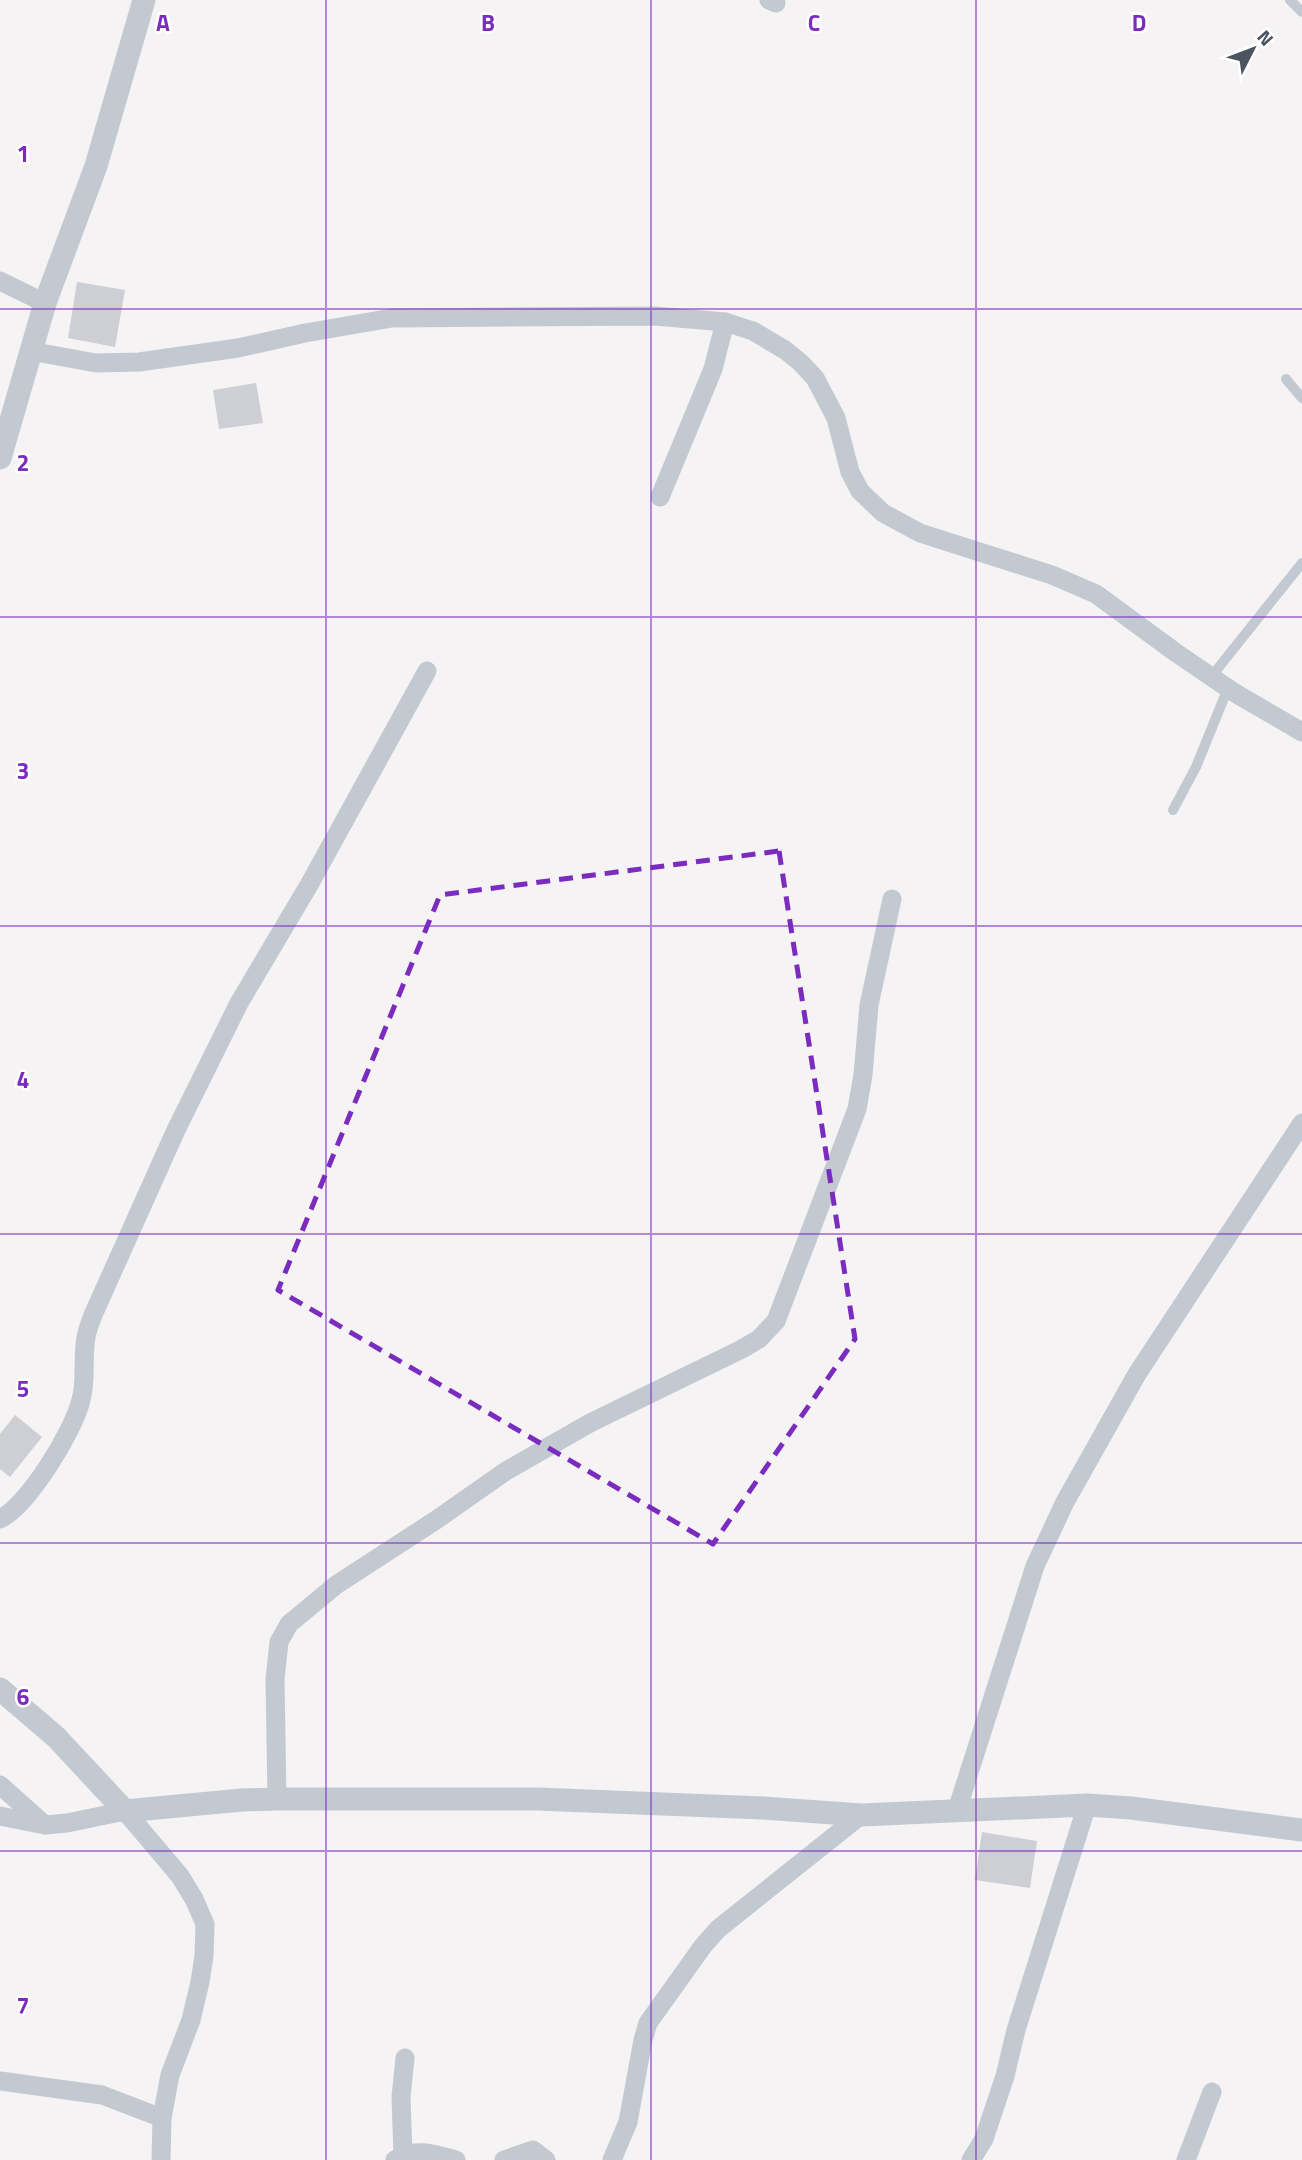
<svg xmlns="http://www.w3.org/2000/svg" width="1302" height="2160" viewBox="0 0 1302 2160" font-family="'Titillium Web',sans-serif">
<rect width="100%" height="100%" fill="#f5f3f3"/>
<g fill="#cdcfd5">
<polygon points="77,282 125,290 115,347 68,338"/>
<polygon points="256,383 263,423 219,429 213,390"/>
<polygon points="15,1415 42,1437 10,1477 0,1469 0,1434"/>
<polygon points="982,1832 1037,1841 1030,1888 975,1880"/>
</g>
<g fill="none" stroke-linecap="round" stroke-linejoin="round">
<g stroke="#c2c9d1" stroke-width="10">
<polyline points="1290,0 1302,12"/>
<polyline points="1286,379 1302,398"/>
<polyline points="1211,677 1302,563"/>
<polyline points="1173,810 1196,767 1228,688"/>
</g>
<g stroke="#c2c9d1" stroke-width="19">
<polyline points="769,0 776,3"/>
<polyline points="0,281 45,303"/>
<polyline points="30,351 96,363 139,362 238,348 305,333 392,318 655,316 725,322 753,331 785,350 801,363 815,378 836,418 850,472 860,491 883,513 920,533 1052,575 1096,594 1175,652 1235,693 1302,732"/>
<polyline points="660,497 713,369 725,322"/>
<path d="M0,1519C28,1506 74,1430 81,1400C86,1382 83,1365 85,1346C85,1336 89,1325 93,1315L176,1130L239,1003L309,885L427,671"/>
<polyline points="0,1785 45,1825"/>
<polyline points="277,1799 275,1679 279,1642 289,1624 336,1585 436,1520 506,1471 590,1423 742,1349 759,1339 776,1321 857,1109 863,1075 869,1005 892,899"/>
<polyline points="957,1810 1035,1566 1065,1502 1137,1374 1302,1123"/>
<polyline points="0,1816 45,1825 67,1823 125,1811 180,1876 194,1899 205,1924 204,1956 200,1982 191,2020 170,2075 162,2118 161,2160"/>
<polyline points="0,2081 102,2095 162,2118"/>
<polyline points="403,2155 401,2097 405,2058"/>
<path d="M395,2160C415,2147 435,2154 456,2160"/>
<polyline points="504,2160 533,2150 546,2160"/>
<polyline points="612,2160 628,2122 643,2040 648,2023 703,1946 718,1929 861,1815"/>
<polyline points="971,2160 984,2139 1005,2076 1016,2030 1087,1805"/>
<polyline points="1186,2160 1212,2092"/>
</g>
<g stroke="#c2c9d1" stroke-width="23">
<polyline points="0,458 45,303 96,166 144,0"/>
<polyline points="0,1689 56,1737 125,1811 242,1800 277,1799 537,1799 763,1808 861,1815 1087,1805 1131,1808 1302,1830"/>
</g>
</g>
<path fill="none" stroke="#7b2cbf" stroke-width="5" stroke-dasharray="14 9" stroke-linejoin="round" d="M779,851L855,1339L713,1544L278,1290L440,895Z"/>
<path fill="none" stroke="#7b2cbf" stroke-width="2" stroke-opacity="0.55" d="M326,0V2160M651,0V2160M976,0V2160M0,309H1302M0,617H1302M0,926H1302M0,1234H1302M0,1543H1302M0,1851H1302"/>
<g font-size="23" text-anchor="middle" font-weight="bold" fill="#7b2cbf" stroke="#fff" stroke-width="5" stroke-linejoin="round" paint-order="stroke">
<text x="163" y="31">A</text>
<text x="488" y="31">B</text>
<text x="814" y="31">C</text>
<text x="1139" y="31">D</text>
<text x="23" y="162">1</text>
<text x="23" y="471">2</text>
<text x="23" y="779">3</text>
<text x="23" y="1088">4</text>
<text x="23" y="1397">5</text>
<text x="23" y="1705">6</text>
<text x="23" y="2014">7</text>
</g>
<g transform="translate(1253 49) rotate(48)" stroke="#ffffff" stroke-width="5" paint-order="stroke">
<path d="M0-5L12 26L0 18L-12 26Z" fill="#4b5560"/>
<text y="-10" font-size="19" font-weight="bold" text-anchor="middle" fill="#4b5560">N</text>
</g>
</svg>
